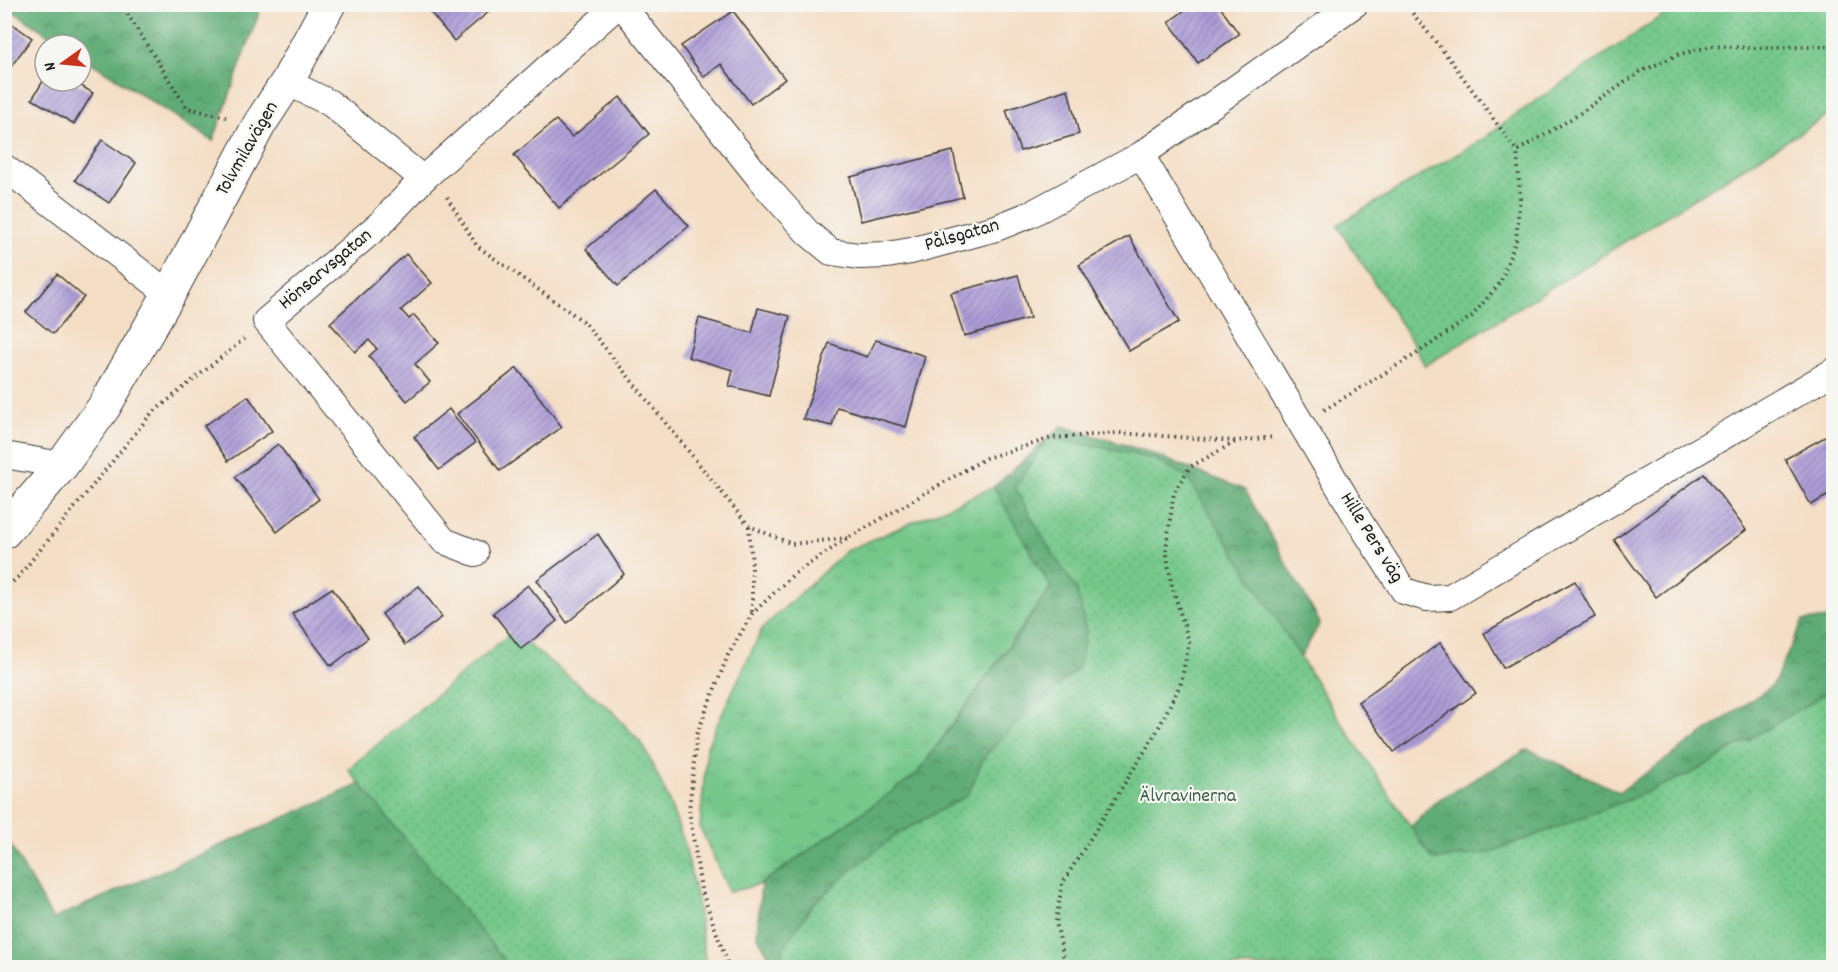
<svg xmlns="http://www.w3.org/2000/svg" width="1838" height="972" viewBox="0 0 1838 972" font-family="Dekko,sans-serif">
<defs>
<pattern id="grass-tufts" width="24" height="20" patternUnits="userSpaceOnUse" patternTransform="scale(1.5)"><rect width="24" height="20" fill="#74c78a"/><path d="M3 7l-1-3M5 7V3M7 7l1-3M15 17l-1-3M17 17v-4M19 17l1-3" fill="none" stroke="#64aa76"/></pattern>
<pattern id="forest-crowns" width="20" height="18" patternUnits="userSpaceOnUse" patternTransform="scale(1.5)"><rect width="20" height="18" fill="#5fac76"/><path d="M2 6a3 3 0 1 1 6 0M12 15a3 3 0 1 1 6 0" fill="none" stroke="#4e8b60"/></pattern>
<pattern id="park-dots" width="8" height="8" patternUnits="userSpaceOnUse" patternTransform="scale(1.5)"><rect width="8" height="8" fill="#74c78a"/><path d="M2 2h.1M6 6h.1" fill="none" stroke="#64aa76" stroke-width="1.8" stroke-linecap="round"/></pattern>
<pattern id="building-hatch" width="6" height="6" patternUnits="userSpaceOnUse" patternTransform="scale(1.5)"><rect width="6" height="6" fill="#ac9cd7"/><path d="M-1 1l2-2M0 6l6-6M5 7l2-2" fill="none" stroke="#8b7eae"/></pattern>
</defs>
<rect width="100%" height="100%" fill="#f6f6f2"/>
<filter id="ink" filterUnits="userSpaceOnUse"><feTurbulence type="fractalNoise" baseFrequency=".0167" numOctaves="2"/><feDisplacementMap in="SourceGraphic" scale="12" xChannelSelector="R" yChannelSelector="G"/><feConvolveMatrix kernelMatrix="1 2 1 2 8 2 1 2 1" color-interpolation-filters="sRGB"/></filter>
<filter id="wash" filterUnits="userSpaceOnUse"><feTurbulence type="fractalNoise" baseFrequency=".008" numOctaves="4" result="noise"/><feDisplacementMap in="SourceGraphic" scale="24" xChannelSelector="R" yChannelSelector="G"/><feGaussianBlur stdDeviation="1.35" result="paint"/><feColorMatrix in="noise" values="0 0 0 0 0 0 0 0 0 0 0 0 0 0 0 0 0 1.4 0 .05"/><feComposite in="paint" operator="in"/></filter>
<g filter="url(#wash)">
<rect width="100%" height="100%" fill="#f4dec5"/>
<polygon fill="url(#grass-tufts)" stroke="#487253" stroke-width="1.5" points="994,487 1051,587 917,774 761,884 729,892 700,827 707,746 762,629 846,551"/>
<g fill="url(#forest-crowns)" stroke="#3e6449" stroke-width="1.5">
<polygon points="4,5 5,4 262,5 213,141 81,56 81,45 64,45 5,6"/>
<polygon points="1062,426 1145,451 1245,490 1320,623 1285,685 1394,844 1436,801 1528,749 1619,792 1773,685 1803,621 1833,618 1833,937 776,968 757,935 761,884 917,774 1051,588 994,487"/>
<polygon points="502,670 699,967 5,967 4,834 53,919 356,786"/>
</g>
<g fill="url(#park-dots)" stroke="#487253" stroke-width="1.5">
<polygon points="1678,5 1833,5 1833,112 1425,366 1411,340 1337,225 1483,139 1509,119"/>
<polygon points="1048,438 1106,448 1156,460 1187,477 1338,717 1433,860 1489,853 1633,798 1698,770 1833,689 1833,967 776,967 785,945 813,904 854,868 896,835 968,795 984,757 1018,722 1079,667 1086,631 1077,590 1048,546 1015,488"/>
<polygon points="512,632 609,708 643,745 665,791 684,842 697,900 706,967 510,967 348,769"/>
</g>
<g id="blocks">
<g fill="url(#building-hatch)">
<polygon points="428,4 498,4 454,41 425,6"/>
<polygon points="1193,4 1218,4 1239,34 1198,63 1169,22"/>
<polygon points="733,11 785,79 751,104 721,64 704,77 681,46"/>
<polygon points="4,18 32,38 4,76"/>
<polygon points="45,78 45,81 73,81 93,93 74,124 32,99"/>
<polygon points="1068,89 1079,134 1020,151 1006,110"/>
<polygon points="620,97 649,134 559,208 514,155 556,120 572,137"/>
<polygon points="102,140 136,163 109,203 75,180"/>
<polygon points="953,151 963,197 861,221 850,177"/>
<polygon points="656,189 689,226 618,286 586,249"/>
<polygon points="1129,236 1179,322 1129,351 1079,265"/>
<polygon points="406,254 432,283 401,310 409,319 414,315 439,343 415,364 430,382 407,401 369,356 377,349 369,340 355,352 330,323"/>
<polygon points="57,274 84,297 53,334 26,312"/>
<polygon points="1018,275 1030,318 964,336 951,293"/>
<polygon points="758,308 790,316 769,396 729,386 733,370 688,357 699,318 752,333"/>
<polygon points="876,340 925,356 906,427 837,407 832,426 803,419 829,343 867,357"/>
<polygon points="517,368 562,427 500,471 457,414"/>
<polygon points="248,396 272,431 228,461 204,426"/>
<polygon points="449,409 475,443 439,470 414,437"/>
<polygon points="1834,432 1834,492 1811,505 1785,459"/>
<polygon points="278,444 319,499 277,532 235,477"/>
<polygon points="1704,474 1746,530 1656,597 1614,540"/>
<polygon points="598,534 624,574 567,623 537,580"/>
<polygon points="1575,581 1595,617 1503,668 1484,633"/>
<polygon points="528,585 557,621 521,649 493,613"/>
<polygon points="419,586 442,617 405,645 382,614"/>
<polygon points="332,588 368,638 331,666 292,614"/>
<polygon points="1440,643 1476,693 1394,752 1358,702"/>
</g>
</g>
</g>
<g filter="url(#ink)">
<use href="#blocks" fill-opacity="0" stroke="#3c3935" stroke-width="1.5"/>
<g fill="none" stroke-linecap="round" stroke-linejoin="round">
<g stroke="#3c3935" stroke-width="28">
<g id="minor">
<polyline points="621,4 765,185 808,233 831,252 859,256 887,255 911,251 996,228 1031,214 1141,155 1355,4"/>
<polyline points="287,82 330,103 423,179"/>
<polyline points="1141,155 1361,524 1404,591 1427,598 1450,597 1834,371"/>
<polyline points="4,167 169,294"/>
<polyline points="4,455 62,465"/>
<polyline points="475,553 444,541 266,321 380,224 423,179 619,4"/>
</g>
</g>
<g stroke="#3c3935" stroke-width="35">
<polyline id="tertiary" points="4,532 62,465 104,407 169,294 259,125 287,82 329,4"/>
</g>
<g stroke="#3c3935" stroke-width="4" stroke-dasharray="1.5 4.5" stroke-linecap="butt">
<polyline points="121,4 187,108 226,117"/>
<polyline points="1405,4 1448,57 1517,151 1576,116 1640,72 1677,55 1711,46 1755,48 1834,46"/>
<polyline points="447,197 477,246 584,322 749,526 792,544 847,538"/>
<polyline points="1324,410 1416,354 1472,316 1500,283 1516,240 1520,196 1517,151"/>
<polyline points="749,526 752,566 752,614"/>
<polyline points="4,590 18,577 151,414 244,339"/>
<polyline points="729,968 701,889 689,810 697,734 728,655 752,614 795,573 848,538 986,458 1052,438 1119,433 1236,441 1275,437"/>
<polyline points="1066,968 1056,922 1062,884 1156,733 1181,683 1189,642 1171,582 1166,549 1174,492 1190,467 1235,442"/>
</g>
<use href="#minor" stroke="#fff" stroke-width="26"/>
<use href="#tertiary" stroke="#fff" stroke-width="33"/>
</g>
</g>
<g text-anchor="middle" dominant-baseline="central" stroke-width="4.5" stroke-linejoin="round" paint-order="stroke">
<g font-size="20" fill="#1c1c1c" stroke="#f6f6f2">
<text transform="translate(248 149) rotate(-60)">Tolvmilavägen</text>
<text transform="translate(962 236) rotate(-16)">Pålsgatan</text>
<text transform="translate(326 270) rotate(-40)">Hönsarvsgatan</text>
<text transform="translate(1371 538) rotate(58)">Hille Pers väg</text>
</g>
<g font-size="20" fill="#3f6048" stroke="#f6f6f2">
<text x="1188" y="797">Älvravinerna</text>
</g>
</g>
<rect width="1838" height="972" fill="none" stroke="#f6f6f2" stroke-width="24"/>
<g transform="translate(63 63) rotate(255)"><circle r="28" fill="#f6f6f2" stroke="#9f9f9c" stroke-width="1.5"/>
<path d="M0-4.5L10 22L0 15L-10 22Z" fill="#c8321e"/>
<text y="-9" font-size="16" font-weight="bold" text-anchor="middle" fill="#1c1c1c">N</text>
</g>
</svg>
